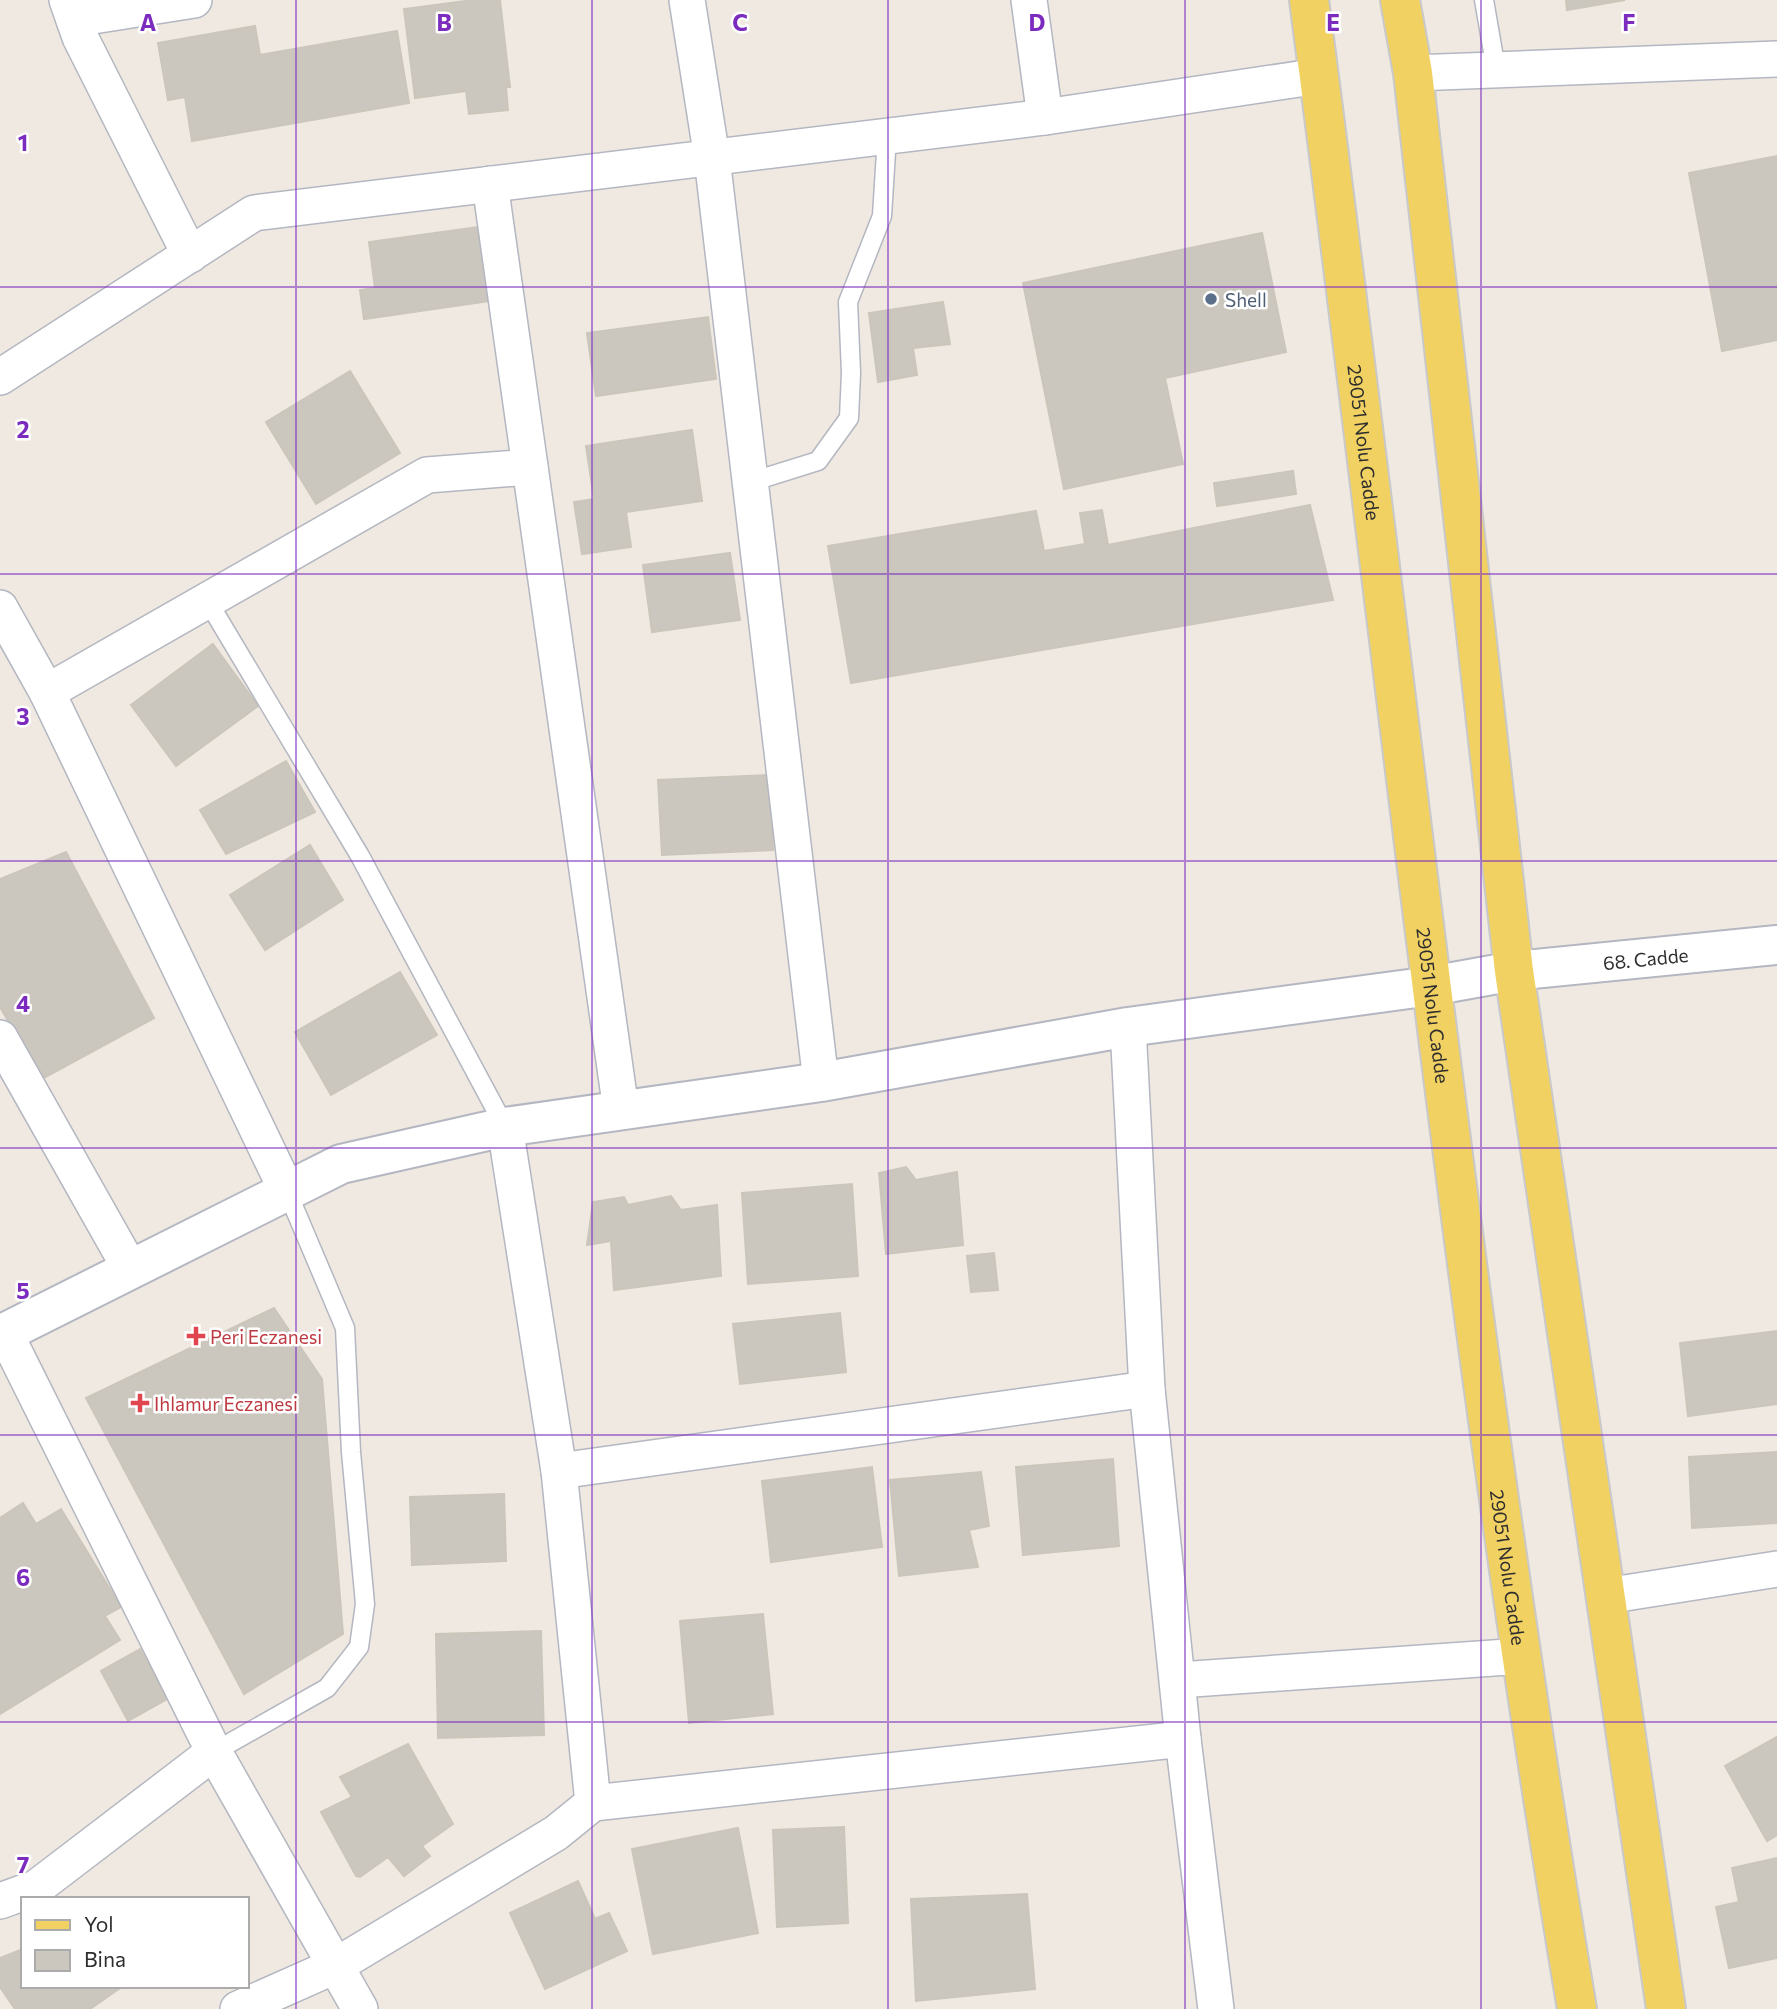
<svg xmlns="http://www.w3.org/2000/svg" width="1777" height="2009" viewBox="0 0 1777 2009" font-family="Commissioner,sans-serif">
<rect width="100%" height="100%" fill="#efe9e1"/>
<g fill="#cbc7bf" stroke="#cbc5ba" stroke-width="2">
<polygon points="473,0 500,0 510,87 506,87 508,110 469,114 466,91 415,98 404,9"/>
<polygon points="1566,0 1625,0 1567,10"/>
<polygon points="255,26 260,55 397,31 409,103 192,141 185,97 168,100 158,43"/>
<polygon points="1777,156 1777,340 1722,351 1689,173"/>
<polygon points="494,225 504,299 364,319 360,290 375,288 369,242"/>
<polygon points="1262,233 1286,352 1165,378 1183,464 1064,489 1023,283"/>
<polygon points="943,302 950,344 913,348 917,375 878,382 869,313"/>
<polygon points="708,317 716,379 596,396 587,333"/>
<polygon points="350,371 400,453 316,504 266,422"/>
<polygon points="692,430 702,501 626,512 631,547 582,554 574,502 594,499 586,446"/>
<polygon points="1293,471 1296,494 1217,506 1214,483"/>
<polygon points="1310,505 1333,600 851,683 828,546 1036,511 1044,551 1085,544 1080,513 1102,510 1108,545"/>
<polygon points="730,553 740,620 652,632 643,565"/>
<polygon points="213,644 258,706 176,766 131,705"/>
<polygon points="286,761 315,812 226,854 200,810"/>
<polygon points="770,775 773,850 662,855 658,780"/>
<polygon points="310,845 343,900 265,950 230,895"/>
<polygon points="66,852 154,1018 42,1079 0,1007 0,879"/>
<polygon points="400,972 437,1035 331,1095 295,1032"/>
<polygon points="906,1167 916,1180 957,1172 963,1245 886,1254 879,1173"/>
<polygon points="852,1184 858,1276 748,1284 742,1193"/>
<polygon points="671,1196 681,1210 717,1205 721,1276 614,1290 611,1241 587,1245 593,1202 624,1197 628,1205"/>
<polygon points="994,1253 998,1290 971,1292 967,1256"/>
<polygon points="274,1308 322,1379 343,1634 244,1694 86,1398"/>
<polygon points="840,1313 846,1372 740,1384 733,1324"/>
<polygon points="1777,1331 1777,1404 1688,1416 1680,1343"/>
<polygon points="1777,1452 1777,1523 1692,1528 1689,1457"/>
<polygon points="1113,1459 1119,1546 1023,1555 1016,1467"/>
<polygon points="872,1467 882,1547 771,1562 762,1481"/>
<polygon points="981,1472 989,1526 969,1530 978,1567 899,1576 890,1480"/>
<polygon points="504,1494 506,1561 412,1565 410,1497"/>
<polygon points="23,1503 36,1524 61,1509 121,1607 105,1616 120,1640 0,1714 0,1518"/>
<polygon points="763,1614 773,1714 689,1723 680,1621"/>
<polygon points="541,1631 544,1735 438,1738 436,1634"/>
<polygon points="140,1649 167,1699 128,1721 101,1671"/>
<polygon points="1777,1737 1777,1835 1767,1841 1725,1766"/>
<polygon points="408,1744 453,1824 422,1846 430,1856 404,1876 388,1857 360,1877 356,1876 321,1812 352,1797 340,1777"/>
<polygon points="844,1827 848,1923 777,1927 773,1830"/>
<polygon points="738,1828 758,1933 653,1954 632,1849"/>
<polygon points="1777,1858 1777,1958 1729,1968 1716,1907 1739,1902 1732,1868"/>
<polygon points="578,1881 595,1919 609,1913 627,1951 545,1989 510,1913"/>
<polygon points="1027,1894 1035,1989 916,2001 911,1899"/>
<polygon points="23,1949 23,1986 123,1986 90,2009 15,2009 0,1987 0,1958"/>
</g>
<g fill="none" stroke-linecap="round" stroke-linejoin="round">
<g stroke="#b4b7c1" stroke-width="21">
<g id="service">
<polyline points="1484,0 1496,69"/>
<polyline points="751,482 818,461 849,418 851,373 848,302 882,216 887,136"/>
<polyline points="207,600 360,856 505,1127"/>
<polyline points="214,1752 327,1688 359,1647 365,1604 351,1452 345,1328 287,1191"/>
</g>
</g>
<g stroke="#b4b7c1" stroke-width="38">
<g id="minor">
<polyline points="67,0 80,37 190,255"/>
<polyline points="687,0 712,158 821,1082"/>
<polyline points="1029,0 1045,117"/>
<polyline points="74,19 194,0"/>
<polyline points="1413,73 1777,59"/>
<polyline points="490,184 621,1110"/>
<polyline points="0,377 254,213 1045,117 1319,76"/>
<polyline points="0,608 47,692 287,1191"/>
<polyline points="47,692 427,475 530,467"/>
<polyline points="1128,1027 1147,1389 1183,1739 1216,2009"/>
<polyline points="0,1038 131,1270"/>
<polyline points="505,1127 559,1471 593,1803"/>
<polyline points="5,1333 214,1752 360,2009"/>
<polyline points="559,1471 1147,1389"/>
<polyline points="1606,1596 1777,1569"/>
<polyline points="1179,1680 1522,1656"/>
<polyline points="0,1901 36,1888 214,1752"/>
<polyline points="238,2009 337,1965 556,1833 593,1803 1183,1739"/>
</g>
</g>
<g stroke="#b4b7c1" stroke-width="42">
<g id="tertiary">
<path id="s1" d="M0,1335L341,1164L505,1127L821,1082L1128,1027L1431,986L1514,971L1777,945"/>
</g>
</g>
<g stroke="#c9c9c9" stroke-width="42">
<g id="primary">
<path id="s2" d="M1309,0C1397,670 1465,1343 1577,2009"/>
<polyline points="1400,0 1413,73 1514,971 1666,2009"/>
</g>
</g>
<use href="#service" stroke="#fff" stroke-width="18"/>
<use href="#minor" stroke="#fff" stroke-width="35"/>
<use href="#tertiary" stroke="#fff" stroke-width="38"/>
<use href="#primary" stroke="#f2d163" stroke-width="38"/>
</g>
<path fill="none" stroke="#7b2cbf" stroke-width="2" stroke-opacity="0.55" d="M296,0V2009M592,0V2009M888,0V2009M1185,0V2009M1481,0V2009M0,287H1777M0,574H1777M0,861H1777M0,1148H1777M0,1435H1777M0,1722H1777"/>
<circle fill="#5c6f8a" stroke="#fff" stroke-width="2.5" cx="1211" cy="299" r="7"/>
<g fill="#e0444e" stroke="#fff" stroke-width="2.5">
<path d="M192.5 1325.5h7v7h7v7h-7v7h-7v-7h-7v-7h7z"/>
<path d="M136.5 1392.5h7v7h7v7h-7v7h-7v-7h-7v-7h7z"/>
</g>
<g text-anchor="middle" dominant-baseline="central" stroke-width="5" stroke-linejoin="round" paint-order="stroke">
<g font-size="19" fill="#4e5e75" stroke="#fff" text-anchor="start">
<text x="1225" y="299">Shell</text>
</g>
<g font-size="19" fill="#2e2e2e" stroke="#fff">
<text stroke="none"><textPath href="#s2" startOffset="446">29051 Nolu Cadde</textPath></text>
<text stroke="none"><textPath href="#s1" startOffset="1703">68. Cadde</textPath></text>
<text stroke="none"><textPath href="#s2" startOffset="1013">29051 Nolu Cadde</textPath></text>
<text stroke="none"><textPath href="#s2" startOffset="1580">29051 Nolu Cadde</textPath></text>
</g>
<g font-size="19" fill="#be3a42" stroke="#fff" text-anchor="start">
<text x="210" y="1336">Peri Eczanesi</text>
<text x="154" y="1403">Ihlamur Eczanesi</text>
</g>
</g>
<g font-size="23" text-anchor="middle" font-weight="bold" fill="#7b2cbf" stroke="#fff" stroke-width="5" stroke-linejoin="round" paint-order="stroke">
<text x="148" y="31">A</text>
<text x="444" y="31">B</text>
<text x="740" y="31">C</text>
<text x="1037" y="31">D</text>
<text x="1333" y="31">E</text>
<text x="1629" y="31">F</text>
<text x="23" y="151">1</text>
<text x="23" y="438">2</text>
<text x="23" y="725">3</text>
<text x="23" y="1012">4</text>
<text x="23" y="1299">5</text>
<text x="23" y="1586">6</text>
<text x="23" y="1873">7</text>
</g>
<rect x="21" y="1897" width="228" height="91" fill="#ffffff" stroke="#ababab" stroke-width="2"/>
<rect x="35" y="1920" width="35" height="10" fill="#f2d163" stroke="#ababab" stroke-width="2"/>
<text x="84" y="1932" font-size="21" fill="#2e2e2e">Yol</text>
<rect x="35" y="1950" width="35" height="21" fill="#cbc7bf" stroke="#ababab" stroke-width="2"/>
<text x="84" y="1967" font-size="21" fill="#2e2e2e">Bina</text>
</svg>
